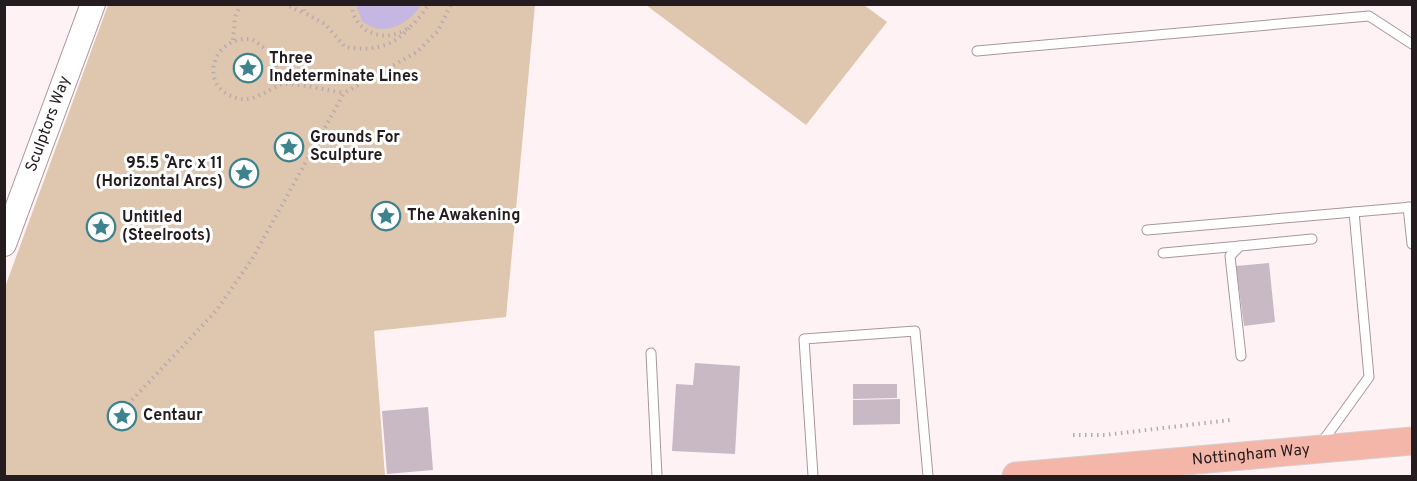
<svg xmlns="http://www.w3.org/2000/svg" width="1417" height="481" viewBox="0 0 1417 481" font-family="Overpass,sans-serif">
<rect width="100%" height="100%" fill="#fff2f5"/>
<g fill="#dfc6ae">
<polygon points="108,5 535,5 506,317 374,331 385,476 5,476 4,290"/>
<polygon points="646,5 864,5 887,22 806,125"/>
</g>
<path fill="#c6b6e2" d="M356,5V4L421,5C408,25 383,38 362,21Z"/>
<g fill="#c8b9c5">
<polygon points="1269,263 1275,322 1244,326 1236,266"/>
<polygon points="695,363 740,366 735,454 672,451 676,384 693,385"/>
<polygon points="853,384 897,384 897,398 853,399"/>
<polygon points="900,399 900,424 853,425 853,400"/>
<polygon points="428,407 433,470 387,474 382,411"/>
</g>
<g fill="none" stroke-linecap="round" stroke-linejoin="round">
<g stroke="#a9969a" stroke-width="11">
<g id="lane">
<polyline points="977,51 1369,16 1412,44"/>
<polyline points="1408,207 1412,244"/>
<polyline points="1147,230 1412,207"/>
<polyline points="1163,253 1240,246"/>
<polyline points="651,353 657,476"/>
<polyline points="1241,356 1230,256 1240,246 1312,239"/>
<polyline points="1320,445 1369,377 1354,212"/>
<polyline points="813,476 804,339 915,331 928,476"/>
</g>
</g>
<g stroke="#a9969a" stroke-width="26">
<g id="secondary">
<path id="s1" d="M4,244L93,4"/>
</g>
</g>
<g stroke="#d3d2d2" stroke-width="29">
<g id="primary">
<path id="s2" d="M1016,476L1412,441"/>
</g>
</g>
<g stroke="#b7abae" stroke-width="4" stroke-dasharray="1.5 4.5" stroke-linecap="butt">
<polyline points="284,4 304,13"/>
<path d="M301,4L305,13L325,24L345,47C370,51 392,48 409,28"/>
<path d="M352,4C352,30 381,43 403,31C414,26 422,14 429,4"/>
<polyline points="233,40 235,17 241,4"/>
<path d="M282,84L271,53L252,39C210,36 198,88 237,98C253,103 267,90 280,85C291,81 330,91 344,93"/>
<polyline points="132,400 216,311 252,259 344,93 417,52 438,31 451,4"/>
<polyline points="1073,435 1105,435 1230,420"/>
</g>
<use href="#lane" stroke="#fff" stroke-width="9"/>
<use href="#secondary" stroke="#fff" stroke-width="24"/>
<use href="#primary" stroke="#f4b6a8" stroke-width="27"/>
</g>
<defs>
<g id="sight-ring" transform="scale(1.5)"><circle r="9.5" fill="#fff" stroke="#3c838d" stroke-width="1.5"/><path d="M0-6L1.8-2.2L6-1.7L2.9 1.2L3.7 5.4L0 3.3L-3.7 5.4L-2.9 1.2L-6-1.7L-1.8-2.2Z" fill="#3c838d"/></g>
</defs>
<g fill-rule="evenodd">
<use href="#sight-ring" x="248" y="68"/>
<use href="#sight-ring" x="289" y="147"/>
<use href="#sight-ring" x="244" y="173"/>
<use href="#sight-ring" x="386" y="216"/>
<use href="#sight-ring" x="101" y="227"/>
<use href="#sight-ring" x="122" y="416"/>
</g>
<g text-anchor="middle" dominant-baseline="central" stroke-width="6" stroke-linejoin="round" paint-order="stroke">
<g font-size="16" font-weight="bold" fill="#241c1e" stroke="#fff" text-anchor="start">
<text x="269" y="59">Three<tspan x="269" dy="18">Indeterminate Lines</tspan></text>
<text x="310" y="138">Grounds For<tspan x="310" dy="18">Sculpture</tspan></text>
<text x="223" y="164" text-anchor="end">95.5 ̊ Arc x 11<tspan x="223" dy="18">(Horizontal Arcs)</tspan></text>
<text x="407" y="216">The Awakening</text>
<text x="122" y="218">Untitled<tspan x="122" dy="18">(Steelroots)</tspan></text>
<text x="143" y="416">Centaur</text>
</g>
<g font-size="16" fill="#241c1e" stroke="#fff">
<text stroke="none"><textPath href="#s1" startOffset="128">Sculptors Way</textPath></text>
<text stroke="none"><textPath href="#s2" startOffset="236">Nottingham Way</textPath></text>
</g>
</g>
<rect width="1417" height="481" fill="none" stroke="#241c1e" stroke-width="12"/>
</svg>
